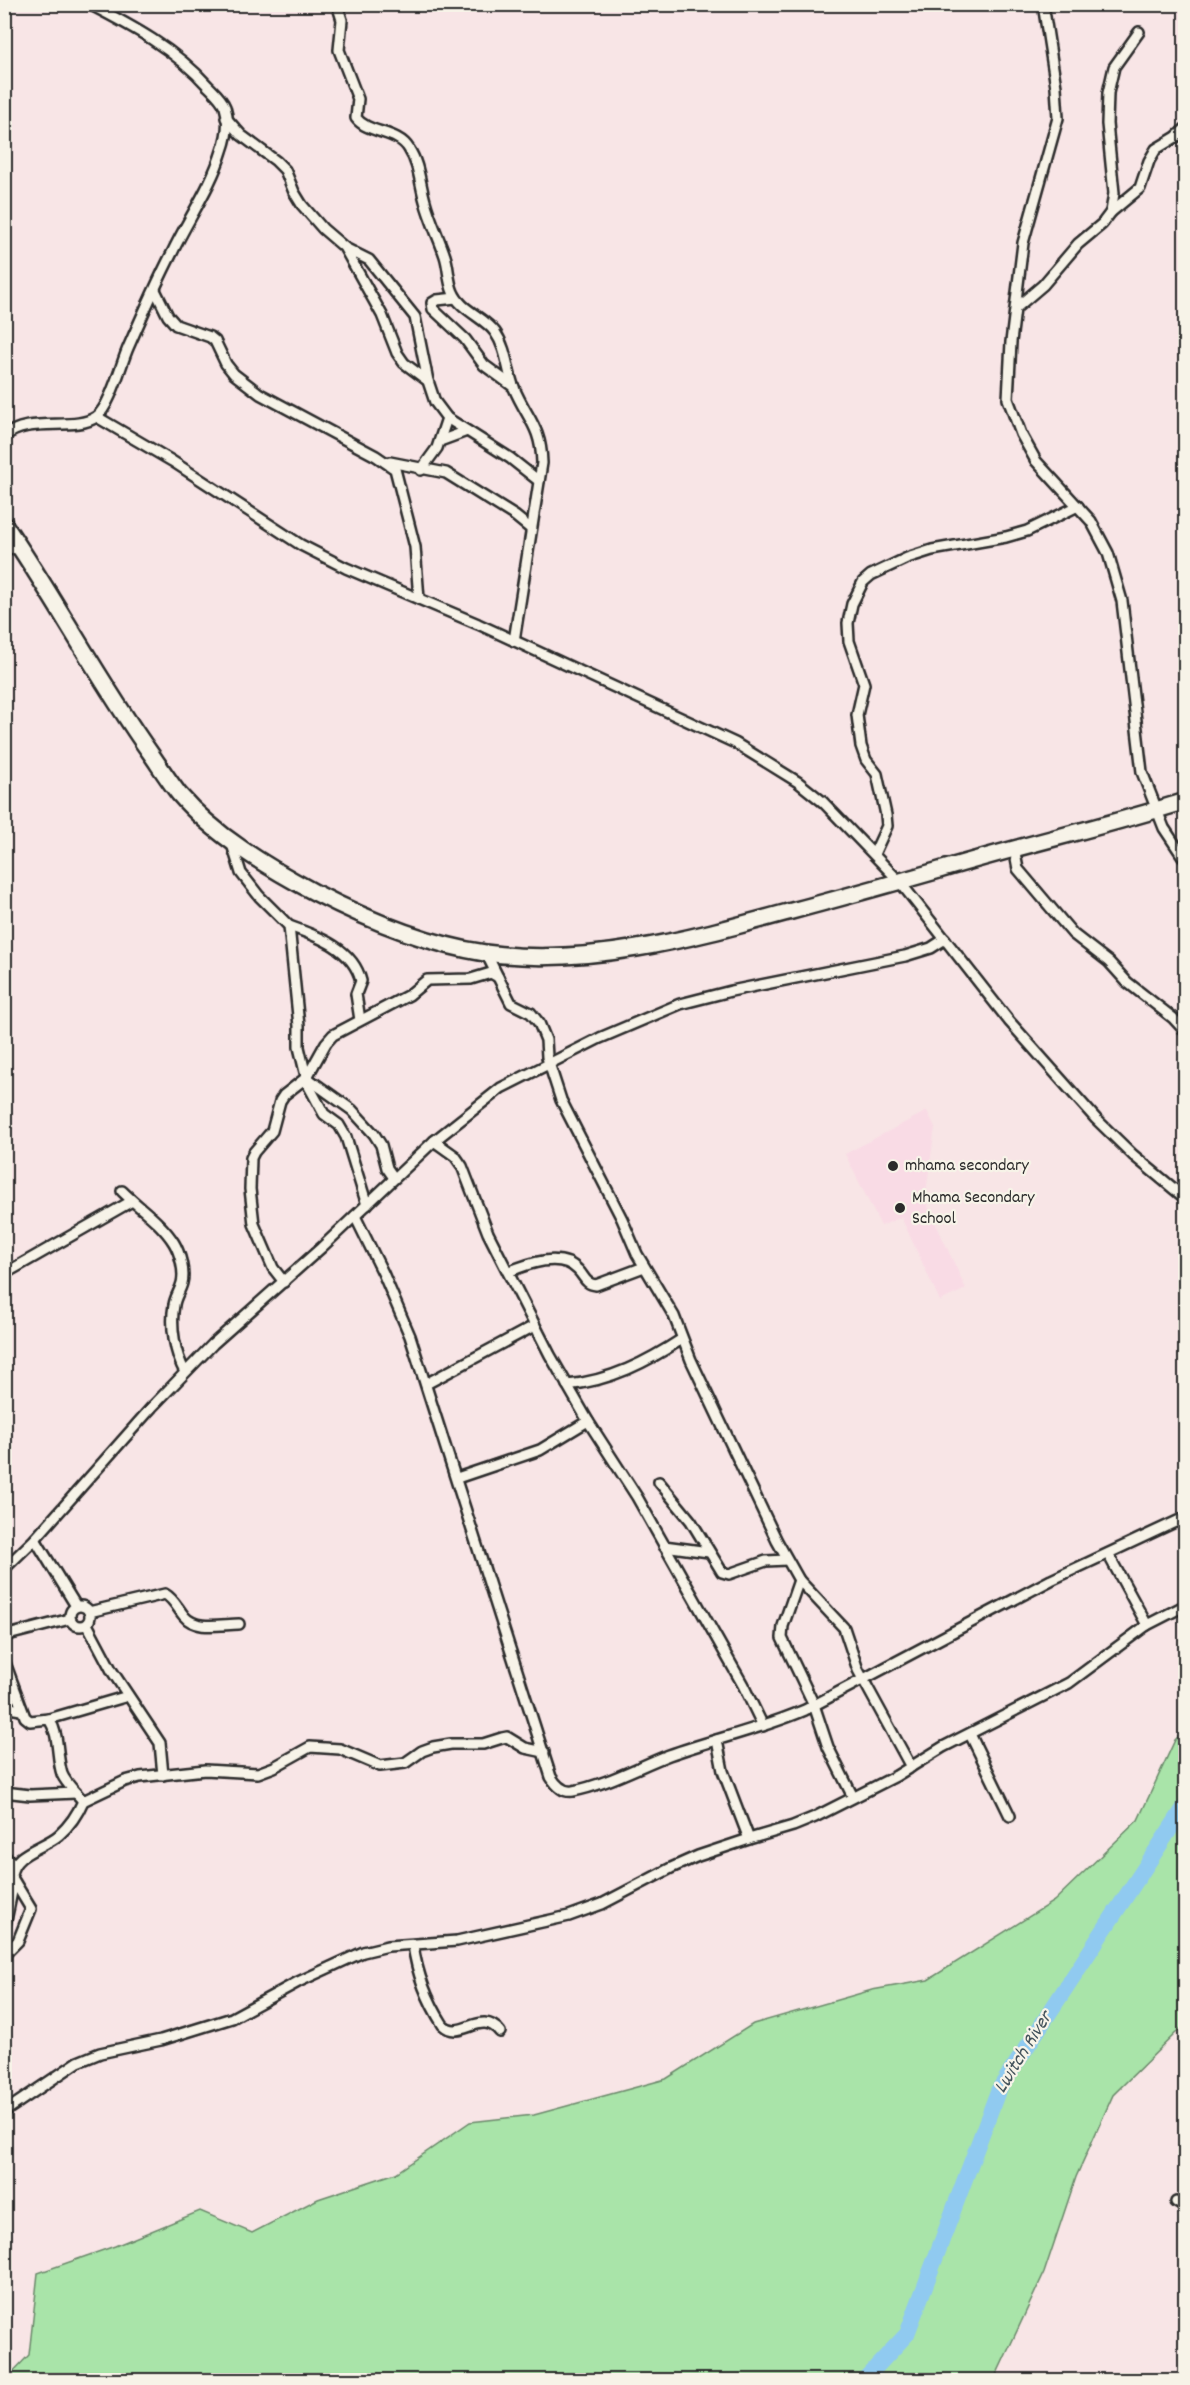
<svg xmlns="http://www.w3.org/2000/svg" width="1190" height="2385" viewBox="0 0 1190 2385" font-family="Dekko,sans-serif">
<rect width="100%" height="100%" fill="#f8e5e6"/>
<filter id="ink" filterUnits="userSpaceOnUse"><feTurbulence type="fractalNoise" baseFrequency=".0167" numOctaves="2"/><feDisplacementMap in="SourceGraphic" scale="12" xChannelSelector="R" yChannelSelector="G"/><feConvolveMatrix kernelMatrix="1 2 1 2 8 2 1 2 1" color-interpolation-filters="sRGB"/></filter>
<g filter="url(#ink)">
<polygon fill="#f9dbe5" points="927,1111 935,1127 925,1200 966,1289 940,1301 901,1217 881,1226 845,1154"/>
<polygon fill="#a9e4a9" stroke="#6a886a" stroke-width="1.5" points="1185,1730 1185,2024 1113,2095 1076,2177 1044,2273 994,2380 5,2380 29,2355 38,2273 115,2246 200,2211 252,2233 318,2199 396,2173 470,2122 534,2115 666,2079 753,2024 872,1990 928,1980 1054,1901 1138,1820 1175,1740"/>
<g fill="none" stroke-linecap="round" stroke-linejoin="round">
<polyline stroke="#90caf0" stroke-width="16" points="864,2380 907,2334 998,2091 1186,1805"/>
<g stroke="#2b2b2b" stroke-width="14">
<g id="street">
<path d="M337,4L342,20L339,50L358,99L356,118C368,134 398,130 409,149C419,164 420,184 425,201C430,220 439,238 445,256C449,268 448,281 453,292C460,310 484,317 495,332C507,349 507,370 514,388C527,419 541,426 542,463L514,641"/>
<polyline points="1043,4 1056,87 1058,118 1023,243 1011,342 1008,399 1021,434 1036,461 1091,521 1108,553 1122,601 1142,772 1164,828 1186,861"/>
<polyline points="226,118 241,135 276,161 285,170 294,192 302,205 323,229 344,247 382,315 397,353 404,363 428,381 435,402 447,418 510,458 539,481"/>
<polyline points="1111,212 1140,188 1149,161 1156,149 1176,137 1186,128"/>
<polyline points="345,248 369,260 415,317 428,381"/>
<polyline points="155,290 168,316 176,325 210,337 215,341 226,364 234,374 260,394 376,456 395,469 415,547 419,599"/>
<polyline points="456,298 437,300 432,303 433,309 465,339 484,365 514,387"/>
<polyline points="1016,308 1043,285 1078,244 1102,224 1111,212 1114,193 1107,124 1108,93 1114,67 1139,32"/>
<polyline points="97,417 172,461 301,545 346,568 478,624 735,743 798,782 823,802 900,882 1009,1021 1096,1119 1133,1155 1186,1199"/>
<path d="M4,437C27,415 75,432 96,417C110,407 121,364 128,348C142,316 156,284 172,253C188,219 211,187 222,151C227,137 230,122 225,107C222,99 214,92 208,86C175,49 132,26 89,4"/>
<polyline points="440,441 467,431"/>
<polyline points="390,462 446,473 515,516 531,529"/>
<polyline points="421,470 437,448 447,418"/>
<polyline points="4,548 22,549"/>
<polyline points="231,841 241,873 259,896 289,926 299,1026 299,1047 305,1072 310,1080 352,1110 374,1134 381,1145 387,1168 394,1178"/>
<polyline points="1014,848 1018,869 1073,934 1109,962 1127,982 1173,1018 1186,1032"/>
<polyline points="874,854 887,826 886,815 877,774 866,760 861,746 857,715 864,684 849,641 848,623 852,604 863,582 871,575 907,558 932,550 1006,537 1027,531 1078,506"/>
<path d="M289,926C317,936 353,948 361,981L356,994L360,1020"/>
<polyline points="486,953 511,1003 531,1013 539,1023 546,1040 547,1057 561,1100 622,1219 637,1254 674,1316 691,1360 777,1541 799,1580 844,1628 858,1670 911,1767"/>
<polyline points="305,1079 324,1114 339,1125 346,1137 367,1205"/>
<polyline points="434,1141 455,1156 462,1166 488,1233 550,1355 588,1421 637,1497 743,1685 763,1726"/>
<path d="M122,1191C139,1208 161,1222 174,1243C180,1253 185,1272 182,1283C180,1291 175,1297 174,1305C170,1326 175,1354 185,1372"/>
<path d="M355,1216L383,1273L410,1336L551,1777C556,1785 563,1793 573,1791C603,1786 640,1766 669,1755C714,1739 761,1729 805,1710L1051,1580L1186,1517"/>
<path d="M508,1272C527,1264 561,1251 578,1270C585,1277 585,1284 596,1285L644,1267"/>
<polyline points="4,1274 132,1201"/>
<polyline points="284,1282 273,1268 254,1224 250,1189 251,1158 254,1152 272,1131 280,1101 284,1095 307,1077 326,1043 333,1035 409,995 427,980 471,979 491,973 498,977"/>
<polyline points="426,1384 534,1326"/>
<path d="M567,1385C610,1381 647,1362 682,1339"/>
<polyline points="457,1478 540,1450 588,1421"/>
<polyline points="659,1482 691,1521 722,1572 729,1574 766,1561 787,1560"/>
<polyline points="35,1539 76,1606"/>
<polyline points="664,1546 709,1552"/>
<polyline points="1108,1554 1147,1625"/>
<polyline points="4,1569 35,1539 152,1407 213,1344 321,1248 434,1141 501,1088 600,1038 680,1004 731,991 905,956 931,948 945,939"/>
<polyline points="799,1580 783,1626 782,1638 814,1705 828,1747 853,1797"/>
<circle cx="80" cy="1616" r="10"/>
<path d="M89,1612L165,1594C174,1599 178,1609 184,1616C196,1631 222,1624 239,1624"/>
<polyline points="87,1624 112,1671 160,1743 163,1775"/>
<polyline points="4,1636 70,1619"/>
<path d="M4,1660L25,1717L30,1721L49,1719C60,1736 56,1755 62,1774C66,1784 76,1792 83,1801C78,1813 69,1826 59,1835C44,1848 12,1853 11,1876L31,1909L18,1941L4,1955"/>
<polyline points="4,1707 21,1710"/>
<polyline points="49,1719 128,1696"/>
<polyline points="970,1734 1010,1816"/>
<polyline points="717,1740 723,1771 749,1839"/>
<polyline points="4,1792 30,1795 76,1793"/>
<polyline points="83,1801 125,1781 140,1777 205,1770 258,1773 274,1767 310,1747 340,1749 380,1766 405,1763 422,1751 433,1747 451,1744 483,1744 502,1738 507,1737 525,1748 544,1752"/>
<polyline points="4,1856 14,1864"/>
<polyline points="4,1930 14,1882"/>
<path d="M413,1945C417,1974 427,2000 443,2025C461,2042 481,2008 500,2032"/>
<polyline points="4,2112 78,2062 100,2053 161,2040 232,2018 298,1982 363,1952 388,1946 457,1941 569,1916 602,1904 671,1868 698,1856 749,1839 793,1826 815,1817 896,1776 943,1747 1069,1683 1147,1625 1186,1605"/>
<polyline points="1176,2202 1186,2208"/>
</g>
</g>
<g stroke="#2b2b2b" stroke-width="20">
<path id="primary" d="M4,524C56,599 98,680 151,754C160,767 169,781 179,794C214,835 267,867 314,892C368,920 425,944 485,953C588,967 689,939 788,912C837,899 887,885 936,871C1019,846 1103,827 1186,801"/>
</g>
<use href="#street" stroke="#f7f3e8" stroke-width="9"/>
<use href="#primary" stroke="#f7f3e8" stroke-width="15"/>
</g>
</g>
<g fill="#2b2b2b" stroke="#f7f3e8" stroke-width="2">
<circle cx="893" cy="1166" r="6"/>
<circle cx="900" cy="1208" r="6"/>
</g>
<g text-anchor="middle" dominant-baseline="central" stroke-width="4.5" stroke-linejoin="round" paint-order="stroke">
<g font-size="18" fill="#2b2b2b" stroke="#f7f3e8" text-anchor="start">
<text x="905" y="1166">mhama secondary</text>
<text x="912" y="1198">Mhama Secondary<tspan x="912" dy="21">School</tspan></text>
</g>
<g font-size="20" font-style="italic" fill="#44535c" stroke="#f7f3e8">
<text transform="translate(1024 2053) rotate(-58)">Lwitch River</text>
</g>
</g>
<rect width="1190" height="2385" fill="none" stroke="#f7f3e8" stroke-width="24"/>
<rect x="12" y="12" width="1166" height="2361" fill="none" stroke="#2b2b2b" stroke-width="2" filter="url(#ink)"/>
</svg>
